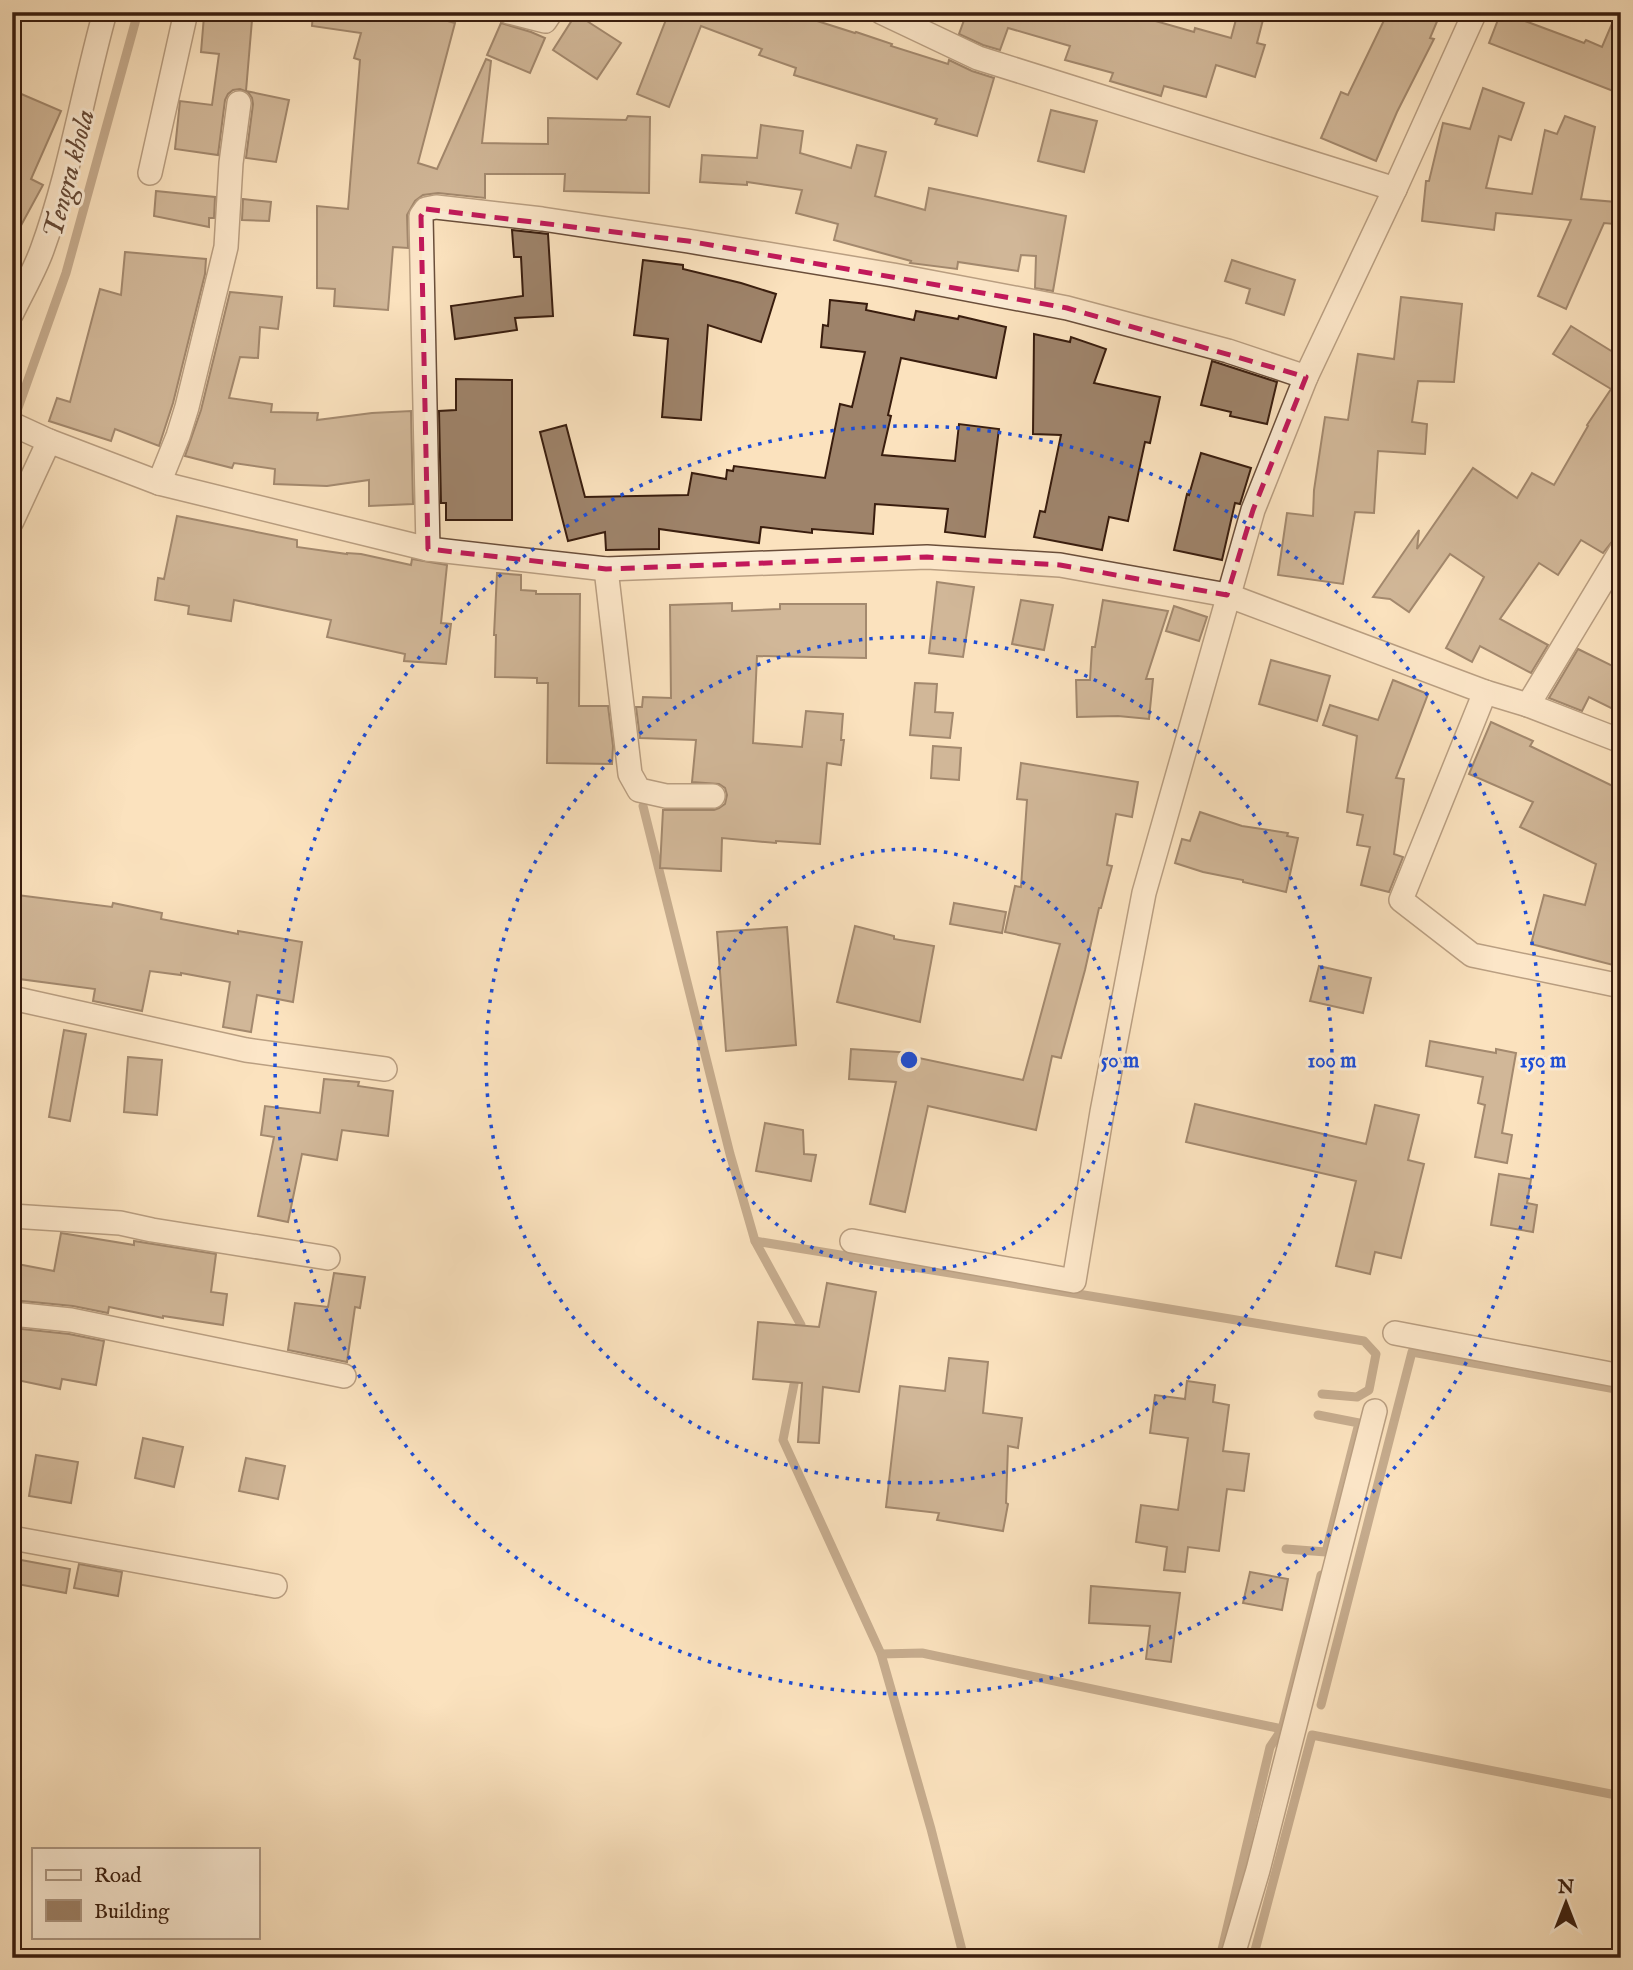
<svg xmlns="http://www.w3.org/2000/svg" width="1633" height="1970" viewBox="0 0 1633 1970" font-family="'IM FELL English',serif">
<rect width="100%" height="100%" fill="#fbe2be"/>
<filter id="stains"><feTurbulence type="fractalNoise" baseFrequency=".00286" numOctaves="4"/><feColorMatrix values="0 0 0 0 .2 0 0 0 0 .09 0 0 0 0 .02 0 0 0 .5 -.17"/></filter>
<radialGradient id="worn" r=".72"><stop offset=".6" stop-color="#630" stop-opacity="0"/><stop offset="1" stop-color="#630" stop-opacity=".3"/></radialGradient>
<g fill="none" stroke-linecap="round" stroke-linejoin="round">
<g stroke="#866b54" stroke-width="9">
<polyline points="13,422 66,273 138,12"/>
<polyline points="643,806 730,1154 755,1241 801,1325 801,1336"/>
<polyline points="755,1241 1364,1341 1376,1354 1369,1390 1357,1397 1322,1394"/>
<polyline points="796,1374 783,1440 881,1654 931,1829 964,1958"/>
<polyline points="1286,1549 1326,1552 1359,1423 1318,1415"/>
<polyline points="881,1654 922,1653 1282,1729"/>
<polyline points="1321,1705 1412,1352 1621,1390"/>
<polyline points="1220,1958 1270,1747 1282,1729 1321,1575"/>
<polyline points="1253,1958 1312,1735 1621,1796"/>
</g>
</g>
<g fill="#9e836a" stroke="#391d0e" stroke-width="2">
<polygon points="313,12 415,12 455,23 418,163 437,169 486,59 491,61 482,143 548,144 548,118 626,120 628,116 650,117 649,193 564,191 565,174 485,174 485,198 438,193 423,195 415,201 407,215 408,248 393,247 388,310 334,306 335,289 317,288 317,206 348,209 360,60 354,58 361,33 312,26"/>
<polygon points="669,12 789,12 855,33 856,32 892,44 891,46 948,64 949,60 972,71 994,78 977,136 935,124 937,119 794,75 796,68 759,55 762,49 701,26 669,107 637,94"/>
<polygon points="967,12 1124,12 1194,32 1195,28 1231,38 1238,12 1265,12 1257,43 1265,45 1255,77 1216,65 1206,97 1164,86 1161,96 1110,81 1113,73 1065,60 1070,46 1008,28 1000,50 983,45 959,34"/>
<polygon points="1388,12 1441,12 1430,38 1434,39 1397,112 1376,161 1321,138 1341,92 1348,95"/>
<polygon points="1501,12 1584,43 1586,40 1602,47 1617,12 1621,12 1621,94 1489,43"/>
<polygon points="576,14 621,43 597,79 553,50"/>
<polygon points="204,16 252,20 246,91 289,100 276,162 246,158 253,104 252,98 248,92 240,89 233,90 228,94 225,100 218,155 175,149 180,101 212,105 219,54 201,52"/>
<polygon points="501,23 531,32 545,38 530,73 487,55"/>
<polygon points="1483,88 1524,103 1511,140 1499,136 1486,188 1532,194 1545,130 1557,134 1565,116 1595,127 1581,199 1616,202 1614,224 1604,223 1566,309 1538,296 1571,220 1496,213 1494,230 1422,221 1426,181 1429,181 1443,123 1470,129"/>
<polygon points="12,90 61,111 31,179 43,185 12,242"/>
<polygon points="1051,110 1097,121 1084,172 1038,161"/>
<polygon points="761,125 803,131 800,153 851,168 857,145 886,152 875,196 925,210 929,188 1066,216 1053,291 1035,288 1036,256 1021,255 1018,271 958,262 957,269 910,263 911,261 834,240 838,224 796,213 802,190 747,182 747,185 700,182 702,155 757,158"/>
<polygon points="156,191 215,197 214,218 209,218 209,227 154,216"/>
<polygon points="243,199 271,202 269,221 242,220"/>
<polygon points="512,230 548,234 553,316 515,318 517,330 455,339 451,306 523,296 521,257 514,257"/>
<polygon points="125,252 206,259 205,274 173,403 159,446 115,429 111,441 49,421 57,398 70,402 100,289 121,295"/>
<polygon points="643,260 683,265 683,269 741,283 776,294 761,342 708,325 701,420 662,417 668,339 634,335"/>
<polygon points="1232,260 1295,280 1284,315 1246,303 1250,289 1225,281"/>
<polygon points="230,292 282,297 278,329 260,327 258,358 240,357 229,398 272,404 271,412 318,413 317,420 372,413 411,411 413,504 369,506 369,480 327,486 274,484 275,469 234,463 232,468 185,456 201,410"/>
<polygon points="1401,297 1462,304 1454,382 1418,381 1412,422 1427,424 1425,454 1378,451 1374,513 1355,512 1343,584 1278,575 1287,513 1313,516 1314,490 1325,417 1348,420 1358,354 1394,359"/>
<polygon points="830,300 867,304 866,310 914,320 916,311 958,319 959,316 1006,327 996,378 901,358 888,415 891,416 882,455 955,461 959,424 999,429 985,537 945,532 948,509 875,504 873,534 812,529 812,533 761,527 759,543 659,529 659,549 606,550 605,532 568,541 540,432 566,425 585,497 688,495 692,473 726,479 727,470 733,471 734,466 825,478 840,404 852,407 865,352 821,347 823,325 828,326"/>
<polygon points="1571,326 1621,357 1621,537 1614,539 1603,553 1581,540 1558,575 1539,563 1500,619 1548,645 1531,673 1480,646 1472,662 1446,648 1484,577 1450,554 1409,612 1390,599 1373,597 1419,530 1417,549 1473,468 1517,498 1532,473 1554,485 1588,426 1587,425 1611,389 1553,354"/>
<polygon points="1034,334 1070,342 1071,337 1106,349 1094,383 1160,397 1150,443 1145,442 1128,521 1109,517 1102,550 1034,537 1040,511 1045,512 1061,435 1033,434"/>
<polygon points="1212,361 1277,382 1267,424 1230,416 1231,412 1201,405"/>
<polygon points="456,379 512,380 512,520 446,520 446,503 441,503 439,411 456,410"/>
<polygon points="1201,453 1251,468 1240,504 1235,503 1222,560 1174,550 1187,494 1189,495"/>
<polygon points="177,516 297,540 297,547 347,554 347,553 361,554 411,565 412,559 447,565 441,623 451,624 446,664 404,661 405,654 327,637 331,620 234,600 231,621 188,614 189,606 155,600 158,578 164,579"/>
<polygon points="497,573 521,575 521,590 536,591 536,594 580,594 579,706 608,706 613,746 612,764 547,763 548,683 537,683 537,678 495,677 496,635 494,635"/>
<polygon points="937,582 974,587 963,657 929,653"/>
<polygon points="1021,600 1053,605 1044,650 1012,644"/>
<polygon points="1103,600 1168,611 1146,679 1153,679 1149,719 1118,716 1077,717 1076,680 1090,680 1092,647 1095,647"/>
<polygon points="732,603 732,611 780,609 780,604 866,604 866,658 757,656 753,743 802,747 806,711 843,714 841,740 844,740 841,765 827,763 820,844 776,841 776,843 722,838 721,871 660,868 663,810 714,810 719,808 725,804 727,795 725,788 719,784 692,782 696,740 640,738 636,707 642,707 643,697 671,698 670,605"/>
<polygon points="1174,606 1207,617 1199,641 1166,631"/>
<polygon points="1578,649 1621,670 1621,713 1589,697 1582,711 1549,698"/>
<polygon points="1271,660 1330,676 1317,721 1259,704"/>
<polygon points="1393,680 1428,694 1396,778 1404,779 1394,854 1403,857 1389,892 1361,885 1370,847 1357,845 1363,815 1347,812 1357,736 1323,725 1330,705 1378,720"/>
<polygon points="915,683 937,684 935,712 953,713 950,738 910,735"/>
<polygon points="1491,722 1533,741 1530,746 1621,790 1621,967 1531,944 1544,895 1585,905 1596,864 1520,827 1533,802 1469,774"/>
<polygon points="933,746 961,748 959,780 931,778"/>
<polygon points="1021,763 1138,782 1132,817 1116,814 1107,865 1112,866 1101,908 1099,908 1085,970 1061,1058 1052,1056 1036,1130 928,1106 905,1212 870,1204 896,1082 849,1079 851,1049 914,1053 914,1057 1023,1080 1060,944 1005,932 1015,886 1021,887 1027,800 1017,799"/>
<polygon points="1200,812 1242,826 1288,833 1287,836 1298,838 1286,892 1243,882 1243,880 1203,872 1175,863 1182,839 1190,841"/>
<polygon points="17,895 112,907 113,903 162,913 161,919 238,934 238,931 302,942 293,1002 257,995 251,1032 223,1027 230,982 181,973 181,975 150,971 142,1011 93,1001 95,989 12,978 12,936"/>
<polygon points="954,903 1006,912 1002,933 950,924"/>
<polygon points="855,926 894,936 894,939 934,946 920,1022 837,1002"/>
<polygon points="787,927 796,1045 726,1051 717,932"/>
<polygon points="1319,966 1371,978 1363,1013 1310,1001"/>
<polygon points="64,1030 86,1034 70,1121 49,1117"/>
<polygon points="1430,1041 1496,1053 1496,1049 1516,1053 1502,1133 1512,1135 1507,1163 1475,1157 1485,1105 1478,1103 1483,1077 1426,1066"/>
<polygon points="128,1057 162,1060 157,1115 124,1112"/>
<polygon points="324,1079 359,1082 358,1086 393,1091 388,1136 342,1130 337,1160 302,1154 288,1222 258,1216 274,1137 261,1135 265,1106 320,1113"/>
<polygon points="1195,1104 1366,1144 1375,1105 1419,1115 1408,1160 1424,1164 1401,1258 1375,1252 1370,1274 1336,1266 1356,1181 1186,1142"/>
<polygon points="765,1123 803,1130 804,1154 816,1155 811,1181 756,1171"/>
<polygon points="1499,1174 1531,1179 1527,1203 1537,1205 1533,1232 1491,1225"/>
<polygon points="61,1233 134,1245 134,1241 216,1254 211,1292 227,1294 223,1325 163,1316 163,1318 109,1307 108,1313 73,1306 12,1300 12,1263 54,1271"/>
<polygon points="334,1273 365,1277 360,1308 355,1307 347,1362 288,1350 295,1303 328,1307"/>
<polygon points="827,1283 876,1292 859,1392 823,1387 819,1443 798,1442 802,1383 753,1379 758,1322 819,1327"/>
<polygon points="12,1328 69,1334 104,1341 96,1385 62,1379 60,1389 12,1379"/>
<polygon points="949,1358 988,1362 983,1413 1022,1418 1018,1448 1008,1446 1006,1503 1008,1504 1003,1531 937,1520 939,1513 886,1507 900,1386 945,1391"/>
<polygon points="1187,1381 1215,1385 1213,1402 1229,1405 1223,1451 1249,1454 1244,1491 1227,1489 1219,1551 1188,1547 1185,1572 1164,1570 1167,1547 1136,1542 1141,1505 1178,1510 1188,1438 1150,1433 1155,1395 1185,1399"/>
<polygon points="143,1438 183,1447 174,1487 135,1478"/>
<polygon points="36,1455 78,1462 71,1503 29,1496"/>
<polygon points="246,1458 285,1466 278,1499 239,1491"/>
<polygon points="21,1560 70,1569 66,1593 17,1584"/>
<polygon points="79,1564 122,1572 118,1596 74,1588"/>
<polygon points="1250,1572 1288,1579 1282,1610 1243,1603"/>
<polygon points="1091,1586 1180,1593 1171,1662 1146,1659 1150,1626 1089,1623"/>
</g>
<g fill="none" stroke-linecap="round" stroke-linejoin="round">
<g stroke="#6a4e3a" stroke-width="26">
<g id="street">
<polyline points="509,12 545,21 551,12"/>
<polyline points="881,12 978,58 1395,189"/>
<polyline points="150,173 186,12"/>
<path d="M12,313C22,292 34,272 42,250C70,173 83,91 105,12"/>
<polyline points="12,424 49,441 159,483 428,549 606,569 927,557 1060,565 1227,595 1485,692 1528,705 1621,741"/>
<polyline points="159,483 178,436 187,407 226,247 231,163 239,103"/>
<polyline points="12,521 49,441"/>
<polyline points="428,549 421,216 426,209 436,207 542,219 688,241 893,275 1067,308 1228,351 1306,377"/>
<polyline points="606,569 630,774 639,790 666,796 713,796"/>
<polyline points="1485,692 1401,900 1472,955 1621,986"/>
<polyline points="1528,705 1621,551"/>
<polyline points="12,998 246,1050 385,1069"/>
<polyline points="12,1216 120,1223 152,1230 328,1258"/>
<polyline points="852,1241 1074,1281 1102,1112 1144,893 1253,510 1306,377 1395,189 1475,12"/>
<polyline points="12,1314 71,1320 344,1376"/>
<polyline points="1395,1333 1621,1376"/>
<polyline points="12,1538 275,1586"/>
<polyline points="1232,1958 1258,1870 1375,1411"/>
</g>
</g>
<use href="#street" stroke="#fcecd5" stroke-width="23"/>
</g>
<path d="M0 0H1633V1970H0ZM426,209L688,241L1067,308L1306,377L1253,510L1227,595L1060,565L927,557L606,569L428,549L421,216Z" fill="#fbe2be" fill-opacity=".55" fill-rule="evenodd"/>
<path fill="none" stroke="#c2185b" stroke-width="5" stroke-dasharray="14 9" stroke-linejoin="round" d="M426,209L688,241L1067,308L1306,377L1253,510L1227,595L1060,565L927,557L606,569L428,549L421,216Z"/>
<g fill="none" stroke="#1d4ed8" stroke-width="3.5" stroke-dasharray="3.5 7">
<circle cx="909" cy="1060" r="211"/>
<circle cx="909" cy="1060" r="423"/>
<circle cx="909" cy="1060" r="634"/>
</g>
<g text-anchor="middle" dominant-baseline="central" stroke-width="6" stroke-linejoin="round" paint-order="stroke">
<g font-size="28" font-style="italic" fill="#664a37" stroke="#fcecd5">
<text transform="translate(70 174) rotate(-75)">Tengra khola</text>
</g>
</g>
<circle cx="909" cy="1060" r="10" fill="#1d4ed8" stroke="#fcecd5" stroke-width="3.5"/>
<g font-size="21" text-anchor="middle" font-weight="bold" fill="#1d4ed8" stroke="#fcecd5" stroke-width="6" stroke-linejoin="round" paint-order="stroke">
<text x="1120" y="1067">50 m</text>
<text x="1332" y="1067">100 m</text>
<text x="1543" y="1067">150 m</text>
</g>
<rect width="1633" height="1970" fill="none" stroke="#fbe2be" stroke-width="42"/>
<rect x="14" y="14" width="1605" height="1942" fill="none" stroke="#391d0e" stroke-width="3.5"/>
<rect x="21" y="21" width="1591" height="1928" fill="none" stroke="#391d0e" stroke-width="2"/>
<rect x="32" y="1848" width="228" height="91" fill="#fcecd5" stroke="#ae9985" stroke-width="2"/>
<rect x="46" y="1870" width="35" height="10" fill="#fcecd5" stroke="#ae9985" stroke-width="2"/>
<text x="94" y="1882" font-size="21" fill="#391d0e">Road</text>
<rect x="46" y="1900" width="35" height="21" fill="#9e836a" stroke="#ae9985" stroke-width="2"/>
<text x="94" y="1918" font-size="21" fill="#391d0e">Building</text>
<g transform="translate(1566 1903)" stroke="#fcecd5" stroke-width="5" paint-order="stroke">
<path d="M0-5L12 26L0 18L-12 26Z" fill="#391d0e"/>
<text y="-10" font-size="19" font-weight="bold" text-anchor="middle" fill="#391d0e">N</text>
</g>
<rect width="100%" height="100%" filter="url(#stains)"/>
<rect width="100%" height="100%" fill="url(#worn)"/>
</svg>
